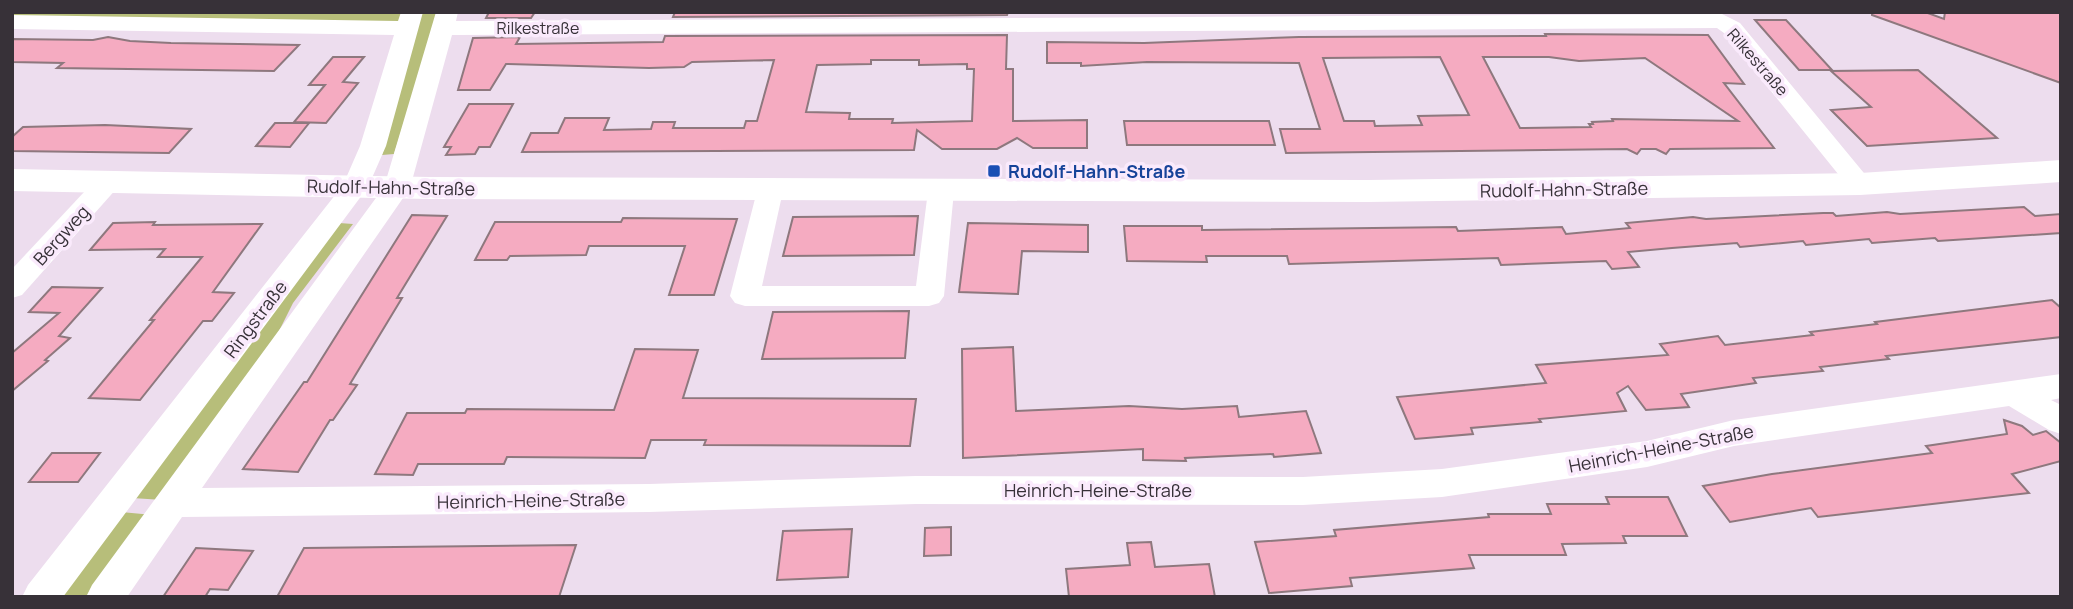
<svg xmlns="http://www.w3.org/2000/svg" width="2073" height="609" viewBox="0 0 2073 609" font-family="Manrope,sans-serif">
<rect width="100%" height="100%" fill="#edddee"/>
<g fill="#b7be7a">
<polygon points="12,12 411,12 406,28 12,22"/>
<polygon points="421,12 439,12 394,154 382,155"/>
<polygon points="339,223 353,224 293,303 278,333 163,500 132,498"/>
<polygon points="121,512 153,515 93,597 56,597"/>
</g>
<g fill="#f5abc1" stroke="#8e787e" stroke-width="2" fill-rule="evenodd">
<polygon points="489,12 535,12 531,18 486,18"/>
<polygon points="675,12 1008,12 1007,15 673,17"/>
<polygon points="1872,12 1925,12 1944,19 1945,12 2061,12 2061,83 1872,15"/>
<polygon points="1755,20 1786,20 1832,70 1799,70"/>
<path d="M1545,34L1708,35L1744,84L1724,83L1774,148L1670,149L1666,154L1656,149H1641L1637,154L1627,149L1286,153L1280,129H1320L1299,63L1147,62L1081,66V63H1047V42L1144,43L1299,37L1546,36ZM1440,57L1469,115L1418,116L1422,125L1375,126L1374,121H1344L1323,58ZM1483,57H1549L1579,61L1645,58L1738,121L1612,119L1613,121L1592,122L1593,124H1589L1591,127L1520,128Z"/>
<path d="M1007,35L1006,69H1013V121L1087,120V148H1033L1017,138L997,149H942L917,130L914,150L522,152L531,133H558L565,118H609L604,130L651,129L653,122H675L673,128H744L746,121H757L774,60L692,62L684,67L649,68L506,64L490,90H458L473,38L520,37L516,44L663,42L665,36ZM871,60H919V65L967,64V69H974L972,121L892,123L893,119H849L850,113L806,112L817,65L871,64Z"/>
<polygon points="108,37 130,41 171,43 299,45 274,71 57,68 63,63 12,62 12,39 93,40"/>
<polygon points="333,57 364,57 343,82 358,83 326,123 294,122 325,85 309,85"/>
<polygon points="1918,70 1997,138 1867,146 1831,110 1871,107 1831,71"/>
<polygon points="469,104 513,104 490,147 479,147 475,154 446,155 451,147 444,147"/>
<polygon points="1124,121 1269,121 1275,145 1127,145"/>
<polygon points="275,123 309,123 290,147 256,146"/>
<polygon points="105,125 191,129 169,153 12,151 12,137 23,127"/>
<polygon points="2024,207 2035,216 2061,214 2061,233 1938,241 1935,238 1872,243 1869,239 1806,245 1803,241 1740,247 1737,243 1672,248 1628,252 1639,267 1612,269 1606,261 1501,265 1498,258 1289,264 1287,256 1206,256 1207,262 1127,261 1124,226 1202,226 1202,230 1456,227 1458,231 1562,227 1566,234 1630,228 1626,223 1693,217 1706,219 1823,213 1833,213 1836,216 1887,212 1900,214"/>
<polygon points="412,215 447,216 397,298 402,298 350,384 357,385 333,420 330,420 298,472 243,469 304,382 307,382"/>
<polygon points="918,216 914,255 783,256 793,217"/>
<polygon points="623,218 737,219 714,295 669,295 685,246 589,246 586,255 510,256 507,260 475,260 495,222 621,222"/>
<polygon points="155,222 153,225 262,224 213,292 234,293 212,321 203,321 140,400 89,398 154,320 150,320 202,257 158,257 165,249 90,250 113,223"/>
<polygon points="968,223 1088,225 1088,252 1022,251 1018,294 959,292"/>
<polygon points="52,287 102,288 59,336 70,338 45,360 48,361 12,391 12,353 59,313 29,312"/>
<polygon points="2052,300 2061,308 2061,337 1886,356 1889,359 1820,367 1823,371 1753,378 1756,383 1681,394 1689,407 1646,410 1628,386 1617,393 1626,411 1539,419 1541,422 1471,428 1473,434 1415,439 1397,397 1546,383 1536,365 1668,355 1660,344 1718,336 1725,345 1813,335 1810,332 1877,324 1875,322"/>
<polygon points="909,311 905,358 762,359 773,312"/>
<polygon points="1013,347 1016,411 1129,406 1182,409 1237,406 1239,417 1306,411 1321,453 1274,457 1273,454 1185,458 1186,461 1143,460 1143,449 963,458 962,349"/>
<polygon points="635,349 698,350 683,398 916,399 910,446 704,445 706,440 651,440 645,458 507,457 504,464 418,464 413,475 375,474 407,413 465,413 467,409 614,410"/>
<polygon points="2004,420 2022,426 2033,435 2046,431 2061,443 2061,461 2012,474 2029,493 1818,517 1811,508 1730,522 1703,486 1772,474 1932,453 1926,446 2007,434"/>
<polygon points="52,453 100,453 78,482 29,482"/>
<polygon points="1606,497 1668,497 1687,536 1623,536 1626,543 1562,544 1566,555 1469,555 1474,568 1350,578 1352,586 1269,593 1255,542 1336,536 1334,530 1489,517 1488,514 1551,514 1547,504 1609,504"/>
<polygon points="951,527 951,555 924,556 925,528"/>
<polygon points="852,529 848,577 777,580 783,531"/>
<polygon points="1151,542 1155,567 1209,564 1215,597 1069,597 1066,569 1130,565 1127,543"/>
<polygon points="576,545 559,597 277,597 304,548"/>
<polygon points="196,548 253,551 228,590 210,589 205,597 163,597"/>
</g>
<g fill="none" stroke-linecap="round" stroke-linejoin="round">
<g fill="#fff" fill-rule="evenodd">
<polygon points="401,12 423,12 386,146 368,187 63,597 22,597 28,585 343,185 360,146 394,35 12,29 12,15 398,21"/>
<polygon points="436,12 458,12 456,21 1722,14 1740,23 1873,184 1869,190 1860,192 1851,190 1724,33 1717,28 452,35 410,188 202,488 649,484 916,476 1303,477 1442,469 1647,441 1734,420 2061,374 2061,398 2051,400 2061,405 2061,434 2049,430 2009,406 1734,446 1647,467 1442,497 1303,505 916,504 649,512 182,517 127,597 86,597 92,585 384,187"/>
<polygon points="109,173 118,175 122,181 118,187 22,295 12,298 12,269 100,175"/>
<polygon points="770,182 779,185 783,191 762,286 916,286 928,191 932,185 941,182 950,185 954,191 944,296 939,303 929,306 745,306 735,303 730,296 757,191 761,185"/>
</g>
<polygon fill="#fff" fill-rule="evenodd" points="2061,160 2061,182 1860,195 1368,202 430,199 12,191 12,169 430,177 1368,180 1860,173"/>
</g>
<rect fill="#1a4fb4" stroke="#faeafc" stroke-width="2.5" x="987" y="164" width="14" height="14" rx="3.5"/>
<g text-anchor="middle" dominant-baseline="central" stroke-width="7" stroke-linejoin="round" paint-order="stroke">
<g font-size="16" fill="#373138" stroke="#faeafc">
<text x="538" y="28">Rilkestraße</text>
<text transform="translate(1758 62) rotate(49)">Rilkestraße</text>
</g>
<g font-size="18" font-weight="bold" fill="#164399" stroke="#faeafc" text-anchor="start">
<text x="1008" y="171">Rudolf-Hahn-Straße</text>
</g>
<g font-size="18" fill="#373138" stroke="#faeafc">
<text transform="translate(391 187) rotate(1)">Rudolf-Hahn-Straße</text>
<text transform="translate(1564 189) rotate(-1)">Rudolf-Hahn-Straße</text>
<text transform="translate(61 235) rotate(-48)">Bergweg</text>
<text transform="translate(255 319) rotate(-53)">Ringstraße</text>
<text transform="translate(1661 448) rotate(-11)">Heinrich-Heine-Straße</text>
<text x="1098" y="490">Heinrich-Heine-Straße</text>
<text transform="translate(531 500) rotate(-1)">Heinrich-Heine-Straße</text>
</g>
</g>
<rect width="2073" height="609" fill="none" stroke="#373138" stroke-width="28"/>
</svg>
